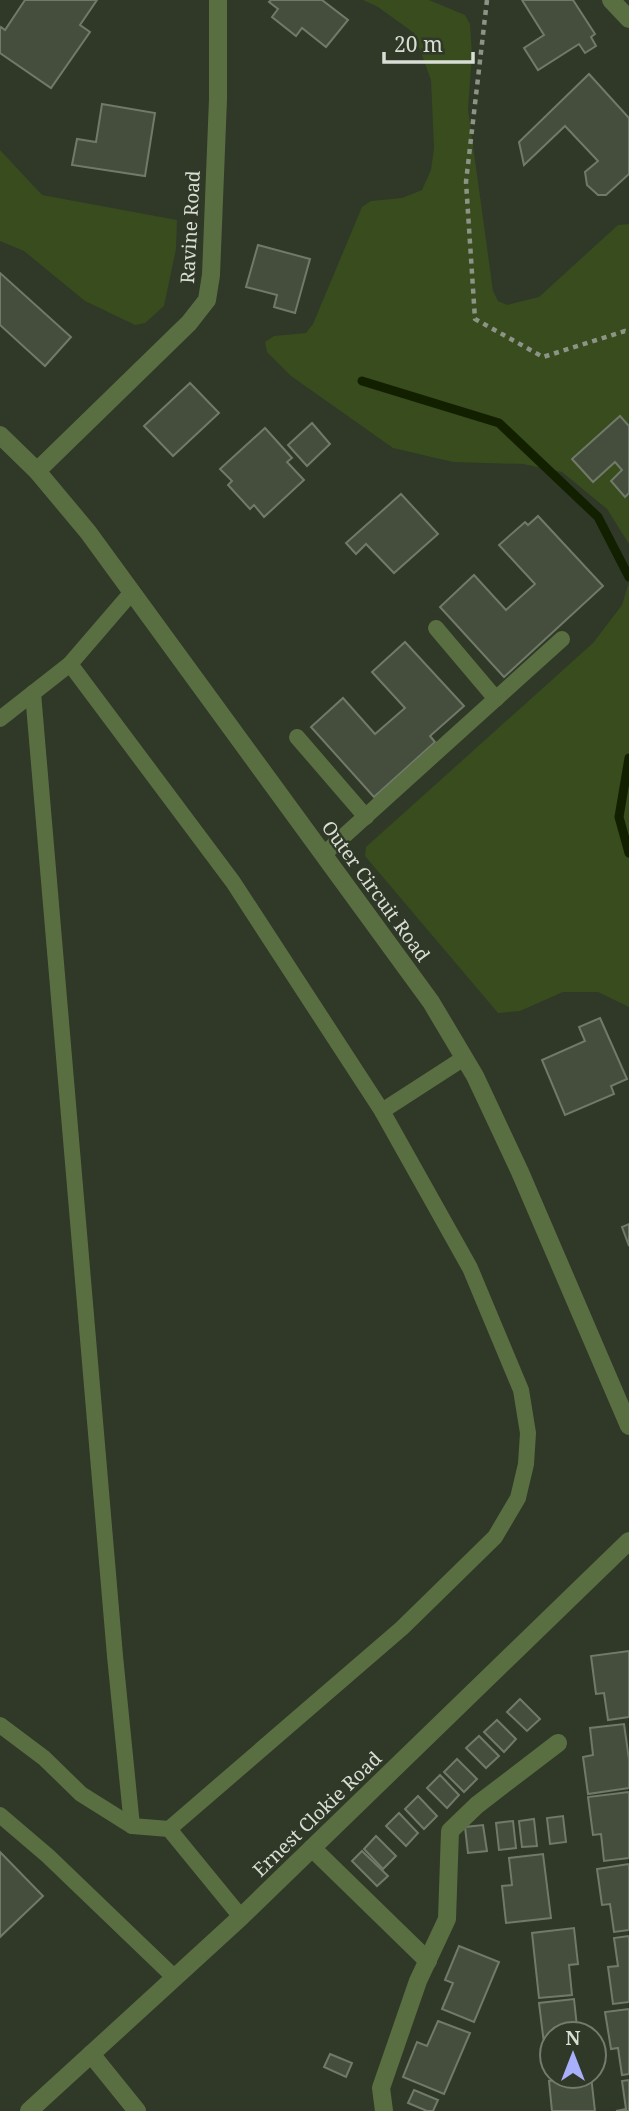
<svg xmlns="http://www.w3.org/2000/svg" width="629" height="2111" viewBox="0 0 629 2111" font-family="'Noto Serif',serif">
<rect width="100%" height="100%" fill="#303828"/>
<g fill="#384c1e">
<polygon points="363,0 429,0 465,15 470,24 472,54 468,109 493,291 498,301 507,305 539,297 618,225 629,224 629,544 607,509 562,472 523,464 453,462 393,448 291,376 267,352 265,342 274,336 306,333 313,324 362,207 371,201 402,198 422,190 431,170 434,148 431,80 414,33 378,7"/>
<polygon points="0,150 42,195 177,220 176,249 164,306 145,323 135,325 85,301 24,251 0,241"/>
<polygon points="629,582 629,1007 598,992 563,992 520,1011 498,1013 365,856 366,847 593,643 622,605"/>
</g>
<g fill="none" stroke-linecap="round" stroke-linejoin="round">
<g stroke="#122000" stroke-width="9">
<polyline points="362,381 499,423 598,517 629,577"/>
<polyline points="629,758 619,817 629,853"/>
</g>
</g>
<g fill="#454d3d" stroke="#717a69" stroke-width="2">
<polygon points="25,0 97,0 80,25 90,32 51,88 0,53 0,29 1,27 5,30"/>
<polygon points="271,0 322,0 348,20 326,47 302,28 296,36 272,17 278,9 269,2"/>
<polygon points="522,0 573,0 595,34 591,37 596,46 585,53 579,44 538,70 524,48 544,35"/>
<polygon points="589,74 629,118 629,174 606,195 598,195 587,185 585,172 598,161 565,126 524,165 519,142"/>
<polygon points="102,104 155,113 145,176 72,165 77,139 96,142"/>
<polygon points="258,245 310,259 295,313 274,307 277,295 246,287"/>
<polygon points="0,273 71,337 45,366 0,325"/>
<polygon points="190,383 219,413 173,456 144,426"/>
<polygon points="620,416 629,426 629,493 625,497 611,481 622,470 615,462 593,482 572,459"/>
<polygon points="312,423 330,444 307,466 288,445"/>
<polygon points="265,428 292,458 287,462 304,480 264,517 254,505 250,509 228,485 232,481 220,469"/>
<polygon points="401,494 438,534 394,573 366,544 356,554 346,543"/>
<polygon points="538,516 603,586 504,677 440,607 474,575 506,610 535,584 499,545 525,522 528,525"/>
<polygon points="405,642 464,706 430,736 435,742 374,797 311,727 343,698 375,734 405,708 372,672"/>
<polygon points="600,1018 627,1079 611,1086 614,1094 565,1115 542,1060 585,1041 579,1027"/>
<polygon points="629,1224 629,1246 622,1227"/>
<polygon points="629,1651 629,1717 608,1720 604,1693 596,1694 591,1656"/>
<polygon points="520,1699 540,1719 527,1731 507,1712"/>
<polygon points="497,1720 516,1739 504,1752 484,1732"/>
<polygon points="624,1724 629,1759 629,1788 588,1794 583,1757 593,1755 590,1728"/>
<polygon points="479,1736 499,1756 486,1768 466,1748"/>
<polygon points="457,1759 477,1779 464,1792 444,1772"/>
<polygon points="440,1775 459,1795 447,1808 427,1788"/>
<polygon points="629,1792 629,1858 604,1861 601,1834 593,1835 588,1797"/>
<polygon points="418,1796 437,1816 424,1829 405,1809"/>
<polygon points="399,1813 418,1833 406,1846 386,1826"/>
<polygon points="563,1816 566,1842 550,1844 547,1818"/>
<polygon points="534,1819 537,1846 522,1847 519,1821"/>
<polygon points="513,1821 516,1848 499,1850 496,1823"/>
<polygon points="483,1825 487,1851 468,1853 465,1827"/>
<polygon points="376,1836 396,1856 383,1869 364,1849"/>
<polygon points="362,1851 388,1876 377,1886 352,1861"/>
<polygon points="0,1852 43,1896 0,1937"/>
<polygon points="543,1854 551,1918 506,1923 502,1886 512,1885 509,1858"/>
<polygon points="629,1864 629,1930 614,1932 610,1904 602,1905 597,1869"/>
<polygon points="574,1928 578,1964 569,1965 572,1995 539,1998 532,1933"/>
<polygon points="629,1936 629,2002 613,2004 608,1967 618,1966 614,1938"/>
<polygon points="459,1946 499,1962 474,2022 442,2009 453,1983 445,1980"/>
<polygon points="574,1999 577,2027 585,2026 586,2034 552,2034 552,2067 547,2068 539,2003"/>
<polygon points="629,2009 629,2074 622,2075 618,2048 611,2049 605,2012"/>
<polygon points="438,2021 470,2033 444,2094 403,2077 417,2042 427,2046"/>
<polygon points="330,2054 352,2063 346,2077 324,2067"/>
<polygon points="591,2076 595,2111 552,2111 549,2081"/>
<polygon points="629,2080 629,2111 616,2111 626,2109 622,2081"/>
<polygon points="414,2090 438,2100 433,2111 427,2111 408,2103"/>
</g>
<g fill="none" stroke-linecap="round" stroke-linejoin="round">
<polyline stroke="#8d9387" stroke-width="4.5" stroke-dasharray="5 5" stroke-linecap="butt" points="487,0 466,182 475,319 543,357 625,331 629,332"/>
<g stroke="#5a6f41" stroke-width="16">
<polyline points="436,628 496,699"/>
<polyline points="70,664 233,882 382,1111 470,1268 521,1390 528,1433 526,1464 518,1498 495,1537 402,1628 169,1829 241,1917"/>
<polyline points="33,693 115,1656 132,1826"/>
<polyline points="0,719 70,664 132,592"/>
<polyline points="297,737 366,817"/>
<polyline points="324,854 562,639"/>
<polyline points="382,1111 464,1058"/>
<polyline points="0,1725 44,1758 81,1794 132,1826 169,1829"/>
<polyline points="0,1815 48,1856 174,1977"/>
</g>
<g stroke="#5a6f41" stroke-width="18">
<polyline points="611,0 629,19"/>
<polyline points="0,435 37,471 88,532 431,1002 475,1076 520,1172 629,1426"/>
<polyline points="37,471 189,323 207,300 211,275 218,99 218,0"/>
<polyline points="312,1848 428,1961"/>
<polyline points="91,2054 137,2111"/>
<polyline points="29,2111 241,1917 629,1541"/>
<polyline points="384,2111 381,2088 418,1981 447,1919 450,1831 477,1805 558,1743"/>
</g>
</g>
<g text-anchor="middle" dominant-baseline="central" stroke-width="5" stroke-linejoin="round" paint-order="stroke">
<g font-size="19" fill="#d9ded5" stroke="#303828">
<text transform="translate(190 227) rotate(-87)">Ravine Road</text>
<text transform="translate(376 891) rotate(54)">Outer Circuit Road</text>
<text transform="translate(317 1814) rotate(-44)">Ernest Clokie Road</text>
</g>
</g>
<g transform="translate(573 2055)"><circle r="33" fill="#303828" stroke="#747a6d" stroke-width="2"/>
<path d="M0-5L12 26L0 18L-12 26Z" fill="#a8b0fc"/>
<text y="-10" font-size="19" font-weight="bold" text-anchor="middle" fill="#d9ded5">N</text>
</g>
<path d="M384 52v10h89v-10" fill="none" stroke="#d9ded5" stroke-width="3.5"/>
<text x="394" y="52" font-size="21" fill="#d9ded5" stroke="#303828" stroke-width="5" paint-order="stroke">20 m</text>
</svg>
